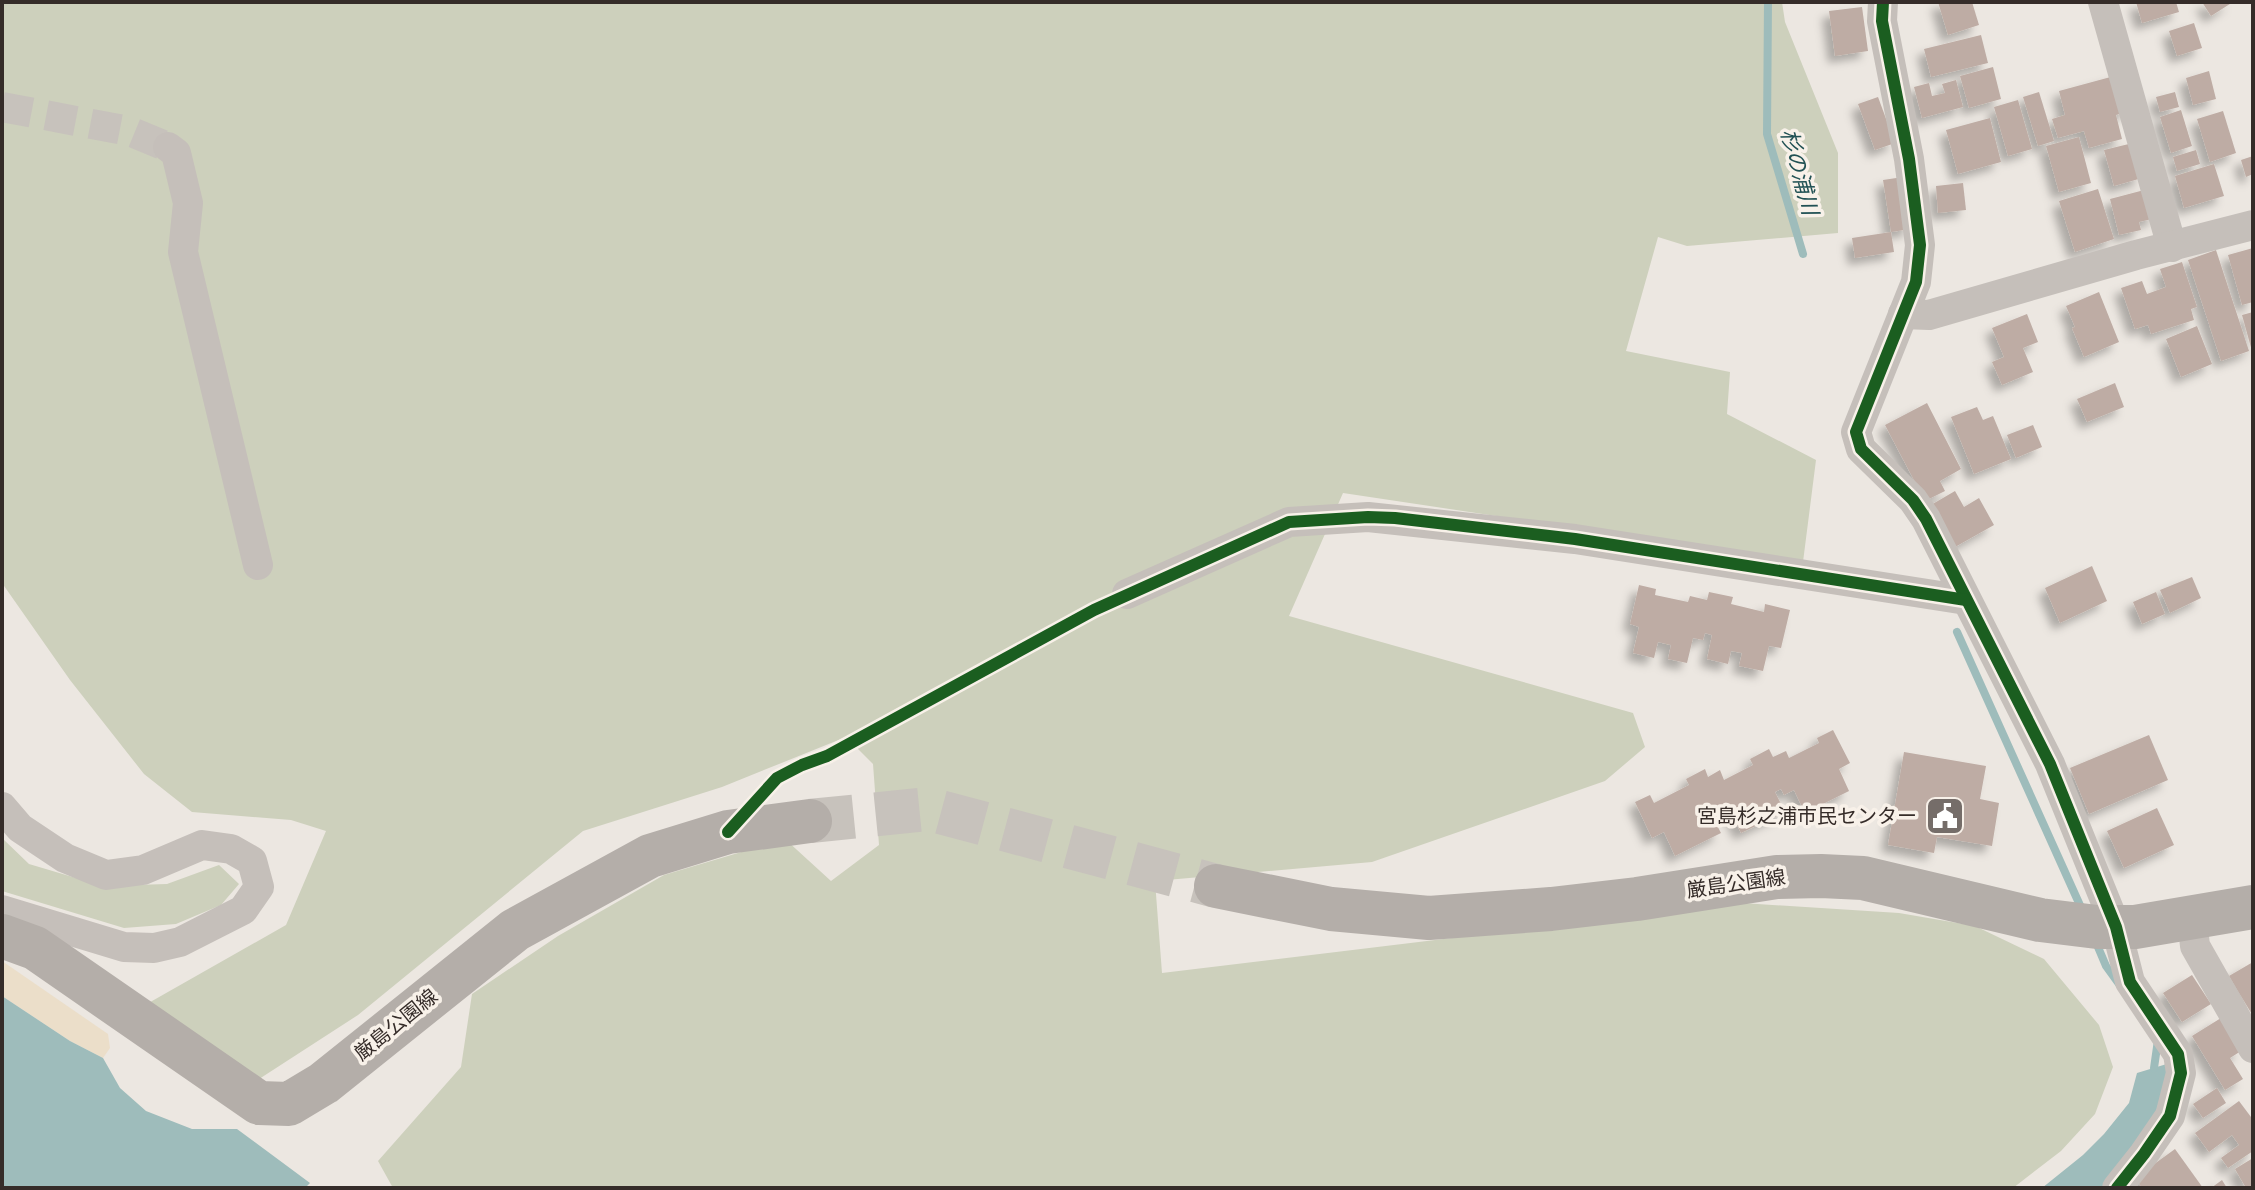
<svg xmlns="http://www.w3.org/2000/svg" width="2255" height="1190" viewBox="0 0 2255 1190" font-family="'Nunito Sans','Noto Sans JP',sans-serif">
<defs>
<filter id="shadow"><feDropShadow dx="-7" dy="7" stdDeviation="4" flood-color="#0004"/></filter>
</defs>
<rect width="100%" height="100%" fill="#ece7e1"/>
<g fill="#cdd0bc">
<polygon points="2,2 1782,2 1785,22 1838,153 1838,233 1687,246 1658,237 1626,351 1730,372 1727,414 1816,460 1803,562 1343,493 1289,616 1633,713 1645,747 1605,781 1372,862 1155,881 1162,973 1742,903 1899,913 1975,926 2044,959 2099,1025 2113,1067 2095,1114 2061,1151 2013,1188 393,1188 378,1161 461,1067 472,994 558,936 664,875 785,839 831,881 879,845 873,764 846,737 722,787 583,831 358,1015 256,1081 145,1005 286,925 326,831 291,820 192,812 144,774 70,680 2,583"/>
<polygon points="2,838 29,864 103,886 167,884 219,865 239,884 221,905 176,924 124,928 2,891"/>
</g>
<polygon fill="#ebdec9" points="2,961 108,1034 110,1048 103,1058 70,1041 2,996"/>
<g fill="#9ebcbb">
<polygon points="2,996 70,1041 103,1058 120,1088 146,1111 192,1129 237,1129 310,1183 305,1188 2,1188"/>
<polygon points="2170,1063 2154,1119 2102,1188 2042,1188 2083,1155 2104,1134 2129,1103 2137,1073"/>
</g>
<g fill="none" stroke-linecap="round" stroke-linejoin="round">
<g stroke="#9ebcbb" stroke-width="8">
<polyline points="1768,2 1767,134 1803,254"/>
<polyline points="1957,632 2083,912"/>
<polyline points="2095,940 2106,966 2119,984"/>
<polyline points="2154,1068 2158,1040"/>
</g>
</g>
<g fill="#beaca4" filter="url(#shadow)">
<polygon points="1938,2 1972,2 1979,25 1948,35"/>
<polygon points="2136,2 2176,2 2179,12 2142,23"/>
<polygon points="2202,2 2233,2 2211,16"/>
<polygon points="1862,7 1868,51 1835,56 1829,11"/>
<polygon points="2194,23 2202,48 2177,56 2169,31"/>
<polygon points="1981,35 1988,63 1931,77 1924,49"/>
<polygon points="1993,67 2001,99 1969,108 1960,76"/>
<polygon points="2209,71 2216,99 2193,105 2186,78"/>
<polygon points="2118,75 2128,111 2116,115 2122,139 2089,148 2084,131 2058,138 2052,119 2065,115 2059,91"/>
<polygon points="1956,80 1963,107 1922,118 1914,87 1929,83 1932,96 1945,93 1942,84"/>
<polygon points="2039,92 2054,141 2038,146 2023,97"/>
<polygon points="2175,92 2179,107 2160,112 2156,97"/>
<polygon points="1878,97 1895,143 1875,150 1858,104"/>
<polygon points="2018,100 2032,149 2008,156 1994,107"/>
<polygon points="2181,110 2192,146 2171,153 2160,117"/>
<polygon points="2223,111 2236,153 2210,162 2197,119"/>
<polygon points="1990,118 2001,162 1958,174 1946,130"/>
<polygon points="2079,137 2091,183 2059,192 2046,146"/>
<polygon points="2133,143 2142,178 2114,186 2104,150"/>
<polygon points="2196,150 2200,164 2177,171 2173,157"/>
<polygon points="2253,156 2253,174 2246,177 2241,160"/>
<polygon points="2214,164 2224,196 2184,208 2175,176"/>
<polygon points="1903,177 1911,229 1891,232 1894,252 1855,258 1852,238 1891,232 1883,180"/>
<polygon points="1963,183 1966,210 1938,213 1936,186"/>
<polygon points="2098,189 2114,239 2075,252 2059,201"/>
<polygon points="2148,189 2156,218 2139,222 2141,230 2119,235 2110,199"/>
<polygon points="2253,248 2253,302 2242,305 2228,255"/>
<polygon points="2216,250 2249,351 2221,361 2188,260"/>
<polygon points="2182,262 2197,307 2191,309 2194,320 2151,334 2148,325 2135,329 2121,288 2142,281 2147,294 2166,287 2160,269"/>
<polygon points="2099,292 2119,342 2084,357 2072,328 2075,327 2066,306"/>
<polygon points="2253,312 2253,351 2252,351 2242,315"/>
<polygon points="2027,314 2038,342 2023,348 2033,372 2002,385 1992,362 2004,357 1992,328"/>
<polygon points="2197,326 2212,364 2181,377 2166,339"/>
<polygon points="2115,383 2124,407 2087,422 2077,399"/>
<polygon points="1927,403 1961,469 1940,481 1945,491 1925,501 1885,425"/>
<polygon points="1977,407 1983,420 1993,416 2011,459 1974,474 1951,417"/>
<polygon points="2033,425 2042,447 2016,458 2007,435"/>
<polygon points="1955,491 1964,507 1979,498 1994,525 1955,547 1931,505"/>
<polygon points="2092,566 2107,601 2060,623 2045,588"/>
<polygon points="2192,577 2201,598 2170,613 2160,590"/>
<polygon points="1639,585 1656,589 1655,595 1688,602 1690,596 1707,600 1709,592 1733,597 1731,604 1764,612 1765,604 1790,610 1781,648 1769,646 1763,671 1739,666 1742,653 1731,651 1728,664 1707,659 1712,635 1705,633 1703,640 1693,638 1687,663 1668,659 1671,645 1658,642 1654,658 1633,653 1639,627 1630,624"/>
<polygon points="2156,592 2165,614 2142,624 2133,602"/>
<polygon points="1833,730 1850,763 1839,769 1849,791 1805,813 1794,790 1784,795 1781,789 1775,792 1785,812 1741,833 1731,812 1721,816 1717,808 1710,812 1721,833 1675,856 1664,832 1652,838 1635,802 1650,795 1654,803 1689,785 1686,779 1705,769 1708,777 1720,770 1724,780 1753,765 1750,759 1769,749 1773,757 1786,751 1789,758 1819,743 1817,738"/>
<polygon points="2149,735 2168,780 2089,814 2070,768"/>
<polygon points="1904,752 1986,766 1980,799 1999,803 1992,846 1937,837 1934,853 1888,845"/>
<polygon points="2157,808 2174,845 2124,868 2107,831"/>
<polygon points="2253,962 2253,1016 2229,976"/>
<polygon points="2192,975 2211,1004 2182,1022 2163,993"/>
<polygon points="2221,1018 2241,1051 2230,1058 2243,1079 2225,1090 2192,1036"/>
<polygon points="2217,1088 2226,1103 2203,1118 2193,1104"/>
<polygon points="2239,1101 2251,1117 2253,1115 2253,1151 2228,1168 2221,1158 2239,1145 2232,1135 2209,1152 2195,1133"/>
<polygon points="2175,1149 2203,1188 2142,1188 2135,1178"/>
<polygon points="2253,1158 2253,1188 2246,1188 2235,1169"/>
<polygon points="2222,1180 2227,1188 2211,1188"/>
</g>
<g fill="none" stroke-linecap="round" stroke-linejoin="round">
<polyline stroke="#c7c2bc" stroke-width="30" stroke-dasharray="30 15" stroke-linecap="butt" points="2,107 129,131 168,147"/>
<polyline stroke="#c7c2bc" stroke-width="44" stroke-dasharray="44 22" stroke-linecap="butt" points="810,821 929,809 1216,886"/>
<g stroke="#c5bfba" stroke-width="30">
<polyline points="1883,2 1882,21 1909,159 1920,245 1916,282 1856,432 1861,449 1913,500 1926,519 2050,764 2116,927 2130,982 2178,1054 2181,1073 2170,1116 2144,1154 2117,1188"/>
<polyline points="2103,2 2172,247"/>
<polyline points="168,147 176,153 188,203 183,252 258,565"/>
<polyline points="1903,314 1929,315 2136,255 2253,225"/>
<polyline points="1127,594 1289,522 1368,517 1575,539 1966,600"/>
<polyline points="2,807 20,828 65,858 106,875 143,870 202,845 231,849 252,861 259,887 243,910 180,942 154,948 124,947 2,910"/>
<polyline points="2192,918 2195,946 2253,1048"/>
</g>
<g stroke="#b4aea9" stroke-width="44">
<polyline points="1216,886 1331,909 1429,918 1551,909 1637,899 1777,877 1821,876 1863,878 2040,920 2097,927 2135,927 2253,907"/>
<polyline points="2,936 35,948 259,1103 289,1104 324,1083 515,930 650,856 728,832 810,821"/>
</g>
<g stroke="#f8f1e9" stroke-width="17">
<g id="cycleway">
<polyline points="1883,2 1882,21 1909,159 1920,245 1916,282 1856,432 1861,449 1913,500 1926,519 2050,764 2116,927 2130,982 2178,1054 2181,1073 2170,1116 2144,1154 2117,1188"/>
<polyline points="728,832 777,778 802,765 827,756 1094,610 1289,522 1368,517 1395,518 1575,539 1966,600"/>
</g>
</g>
<use href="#cycleway" stroke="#1b5e20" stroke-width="12"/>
</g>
<defs>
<g id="civic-square" transform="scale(2)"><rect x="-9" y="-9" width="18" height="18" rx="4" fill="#756d69" stroke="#f8f1e9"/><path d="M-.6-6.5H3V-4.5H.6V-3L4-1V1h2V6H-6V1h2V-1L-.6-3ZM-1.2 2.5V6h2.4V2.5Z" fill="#fff"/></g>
</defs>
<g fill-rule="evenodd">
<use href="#civic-square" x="1945" y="816"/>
</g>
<g text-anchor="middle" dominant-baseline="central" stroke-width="7" stroke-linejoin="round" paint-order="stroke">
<g font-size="20" fill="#352c29" stroke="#f8f1e9" text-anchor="end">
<text x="1917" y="816">宮島杉之浦市民センター</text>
</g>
<g font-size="20" fill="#352c29" stroke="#f8f1e9">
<text transform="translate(1736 884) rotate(-8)">厳島公園線</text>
<text transform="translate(396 1025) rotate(-39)">厳島公園線</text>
</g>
<g font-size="22" font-style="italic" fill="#215154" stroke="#f8f1e9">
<text transform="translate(1799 172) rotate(75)">杉の浦川</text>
</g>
</g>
<rect width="2255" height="1190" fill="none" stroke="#352c29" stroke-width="8"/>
</svg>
